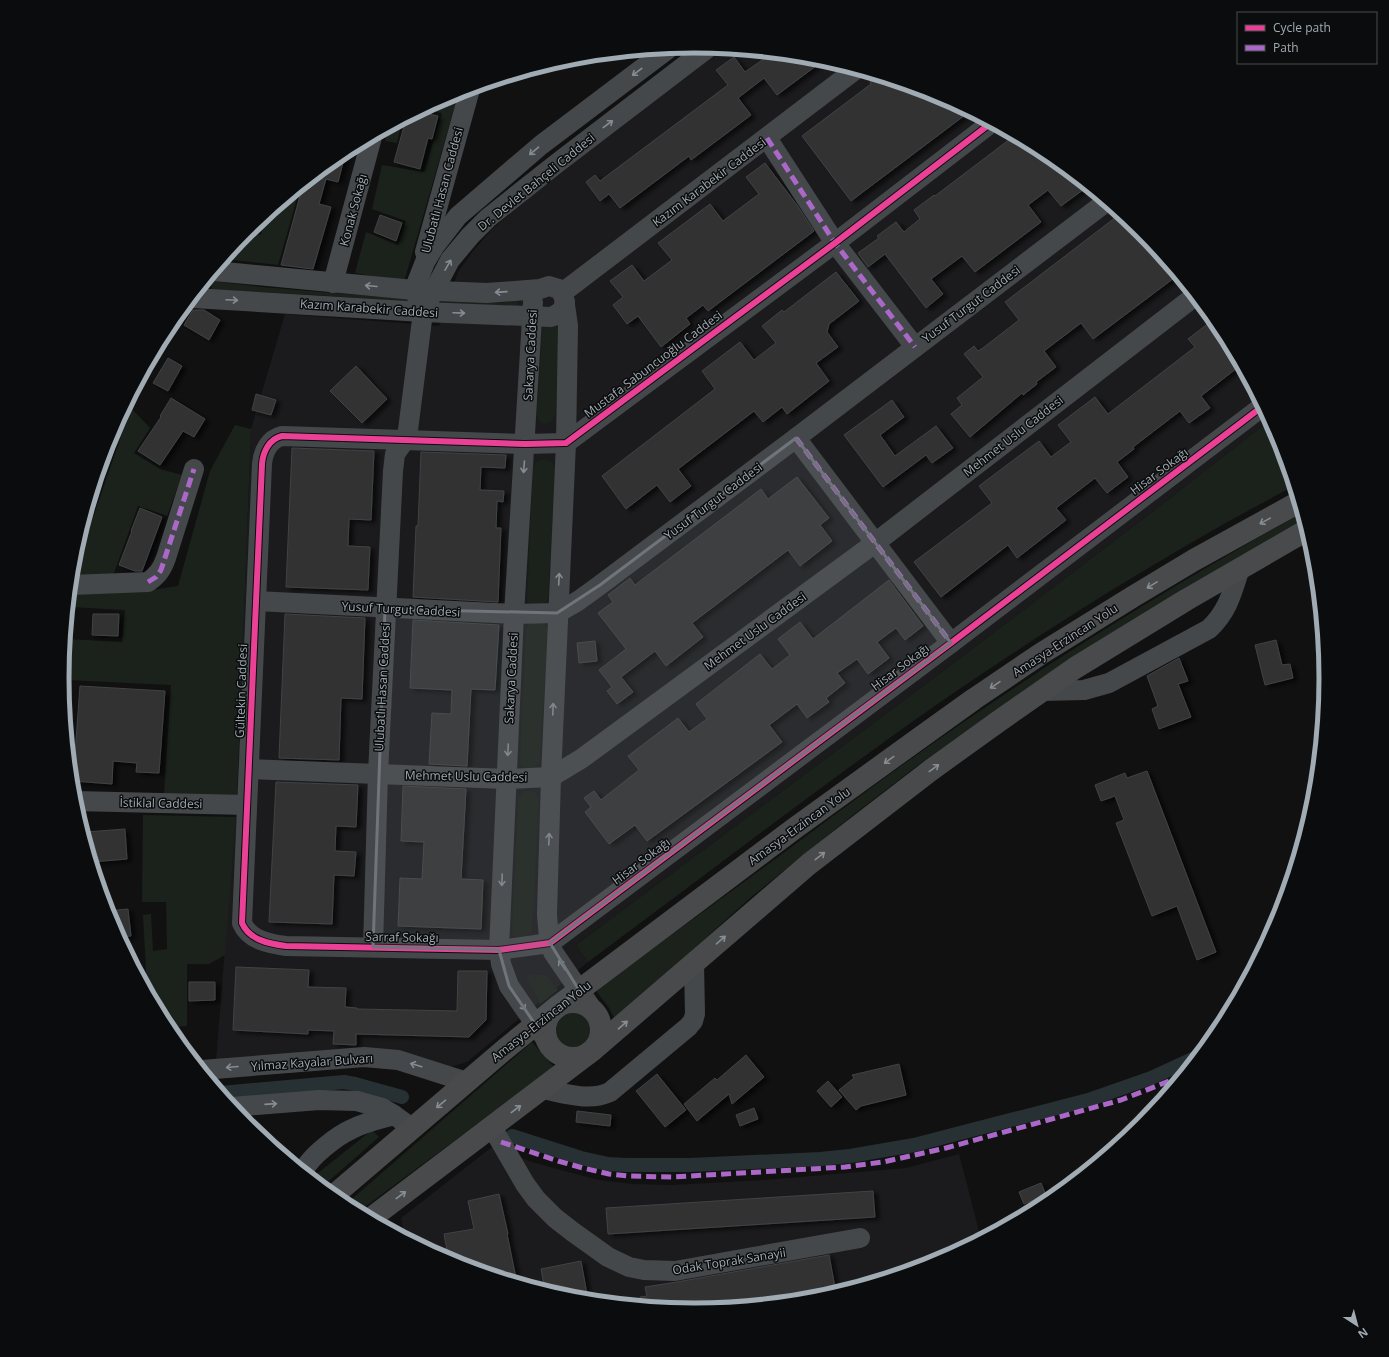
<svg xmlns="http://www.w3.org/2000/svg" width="1389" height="1357" viewBox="0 0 1389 1357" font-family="'Open Sans',sans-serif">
<defs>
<filter id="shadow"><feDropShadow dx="4.5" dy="2.5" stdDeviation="2" flood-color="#0009"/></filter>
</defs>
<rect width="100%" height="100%" fill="#111"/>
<g fill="#1b1b1d">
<polygon points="721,49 818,58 937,94 1046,153 1142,231 1221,327 1271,421 1251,435 1138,523 926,684 576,945 588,962 467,1062 420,1076 398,1067 216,1061 237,797 251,429 285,314 439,326 458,272 473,251 492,229 568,165"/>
<polygon points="492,1147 532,1162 557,1169 599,1180 633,1184 672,1185 765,1180 906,1168 959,1154 981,1239 936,1263 818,1299 694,1311 571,1299 452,1263 405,1237 401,1218"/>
</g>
<g fill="#1b221b">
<polygon points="459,92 404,282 355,273 366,232 398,245 406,221 372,209 382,165 424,172 442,113 425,109 453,94"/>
<polygon points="402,121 397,143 385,141 388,129"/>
<polygon points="300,188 278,265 224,259 247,232 261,235 266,216"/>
<path d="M212,281L262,287L346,294L425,299L505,303L506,299H518V309C416,303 314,293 211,290Z"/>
<path d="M555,322L559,326L560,333L556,413C553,424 541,429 537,416L542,330L547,324Z"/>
<polygon points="131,408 150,428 134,453 160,469 182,475 167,516 138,506 113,576 73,575"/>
<path d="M1271,421L1279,437L1294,486C1170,551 1051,626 936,705C818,788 704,876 588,962L576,945L926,684L1138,523L1251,435Z"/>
<polygon points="235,425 251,429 237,797 164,794 171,685 67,680 66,639 122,642 125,610 71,607 71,593 145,591 178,586 210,471"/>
<polygon points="545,459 552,462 555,468 548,599 544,604 532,606 528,604 527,599 533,467 538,461"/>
<path d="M1302,513L1304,520L1010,700L917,766L853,815L750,898L650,988L614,1018L609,1008L597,992L598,988C668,938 736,888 805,837C860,796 915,755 971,717C1078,644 1189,576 1302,513Z"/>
<path d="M539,621L545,624L548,630L540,761C535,768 529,770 521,766L520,760L526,629L531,623Z"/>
<path d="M530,790L536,794L539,799L532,931C527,937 521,940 513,935L512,930L518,798L523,792Z"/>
<polygon points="143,815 236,817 225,955 209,964 187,964 187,1026 176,1027 147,989 143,915 151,914 153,951 167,949 166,902 142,902"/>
<polygon points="529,975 546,975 558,990 540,1004 526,977"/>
<circle cx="573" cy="1029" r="18"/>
<polygon points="532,1042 554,1067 358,1212 345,1205"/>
<polygon points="372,1130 379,1137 323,1186 313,1177"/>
</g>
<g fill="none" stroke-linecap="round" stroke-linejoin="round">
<g stroke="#273134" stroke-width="14">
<polyline points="220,1093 344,1082 355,1084 402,1097"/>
<polyline points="512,1136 581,1158 608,1164 626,1165 690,1165 820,1159 850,1156 914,1145 1088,1100 1151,1078 1199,1056"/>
</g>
</g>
<g fill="#313233" stroke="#404345" filter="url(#shadow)">
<polygon points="771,54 818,58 824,60 777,95 764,78 738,98 751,115 691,160 689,156 620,208 609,194 600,201 586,182 595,175 600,181 728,85 716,70 734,57 745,72"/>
<polygon points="877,76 937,94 969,112 851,201 802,136 871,84 870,82"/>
<polygon points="419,112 438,116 432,139 428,138 420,169 394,162 406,119"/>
<polygon points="1014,136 1046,153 1087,187 1061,206 1048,190 1028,205 1041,222 975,272 962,256 931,279 943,294 926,308 885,254 868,267 858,253 879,238 877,236 896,222 904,232 920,219 914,210 934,195 935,196"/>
<polygon points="346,151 338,182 326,179 319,204 331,207 313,269 281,265 303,185"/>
<polygon points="765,163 797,205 814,231 708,311 703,305 686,318 690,324 661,347 638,316 627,324 613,305 623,297 610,281 632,265 644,281 672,260 658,243 710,204 723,221 759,194 746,177"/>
<polygon points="1120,214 1142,231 1178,275 1093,339 1081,323 1044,351 1056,367 1036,382 1037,384 1023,395 1022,393 970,437 951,414 962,405 957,398 983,377 964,354 974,346 978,351 983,348 1019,320 1005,302"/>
<polygon points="380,215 402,223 396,241 374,232"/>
<polygon points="836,272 859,301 829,324 827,332 838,347 816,363 829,381 787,414 782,407 763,422 754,411 678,469 691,486 670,502 657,485 626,509 602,476 715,389 702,371 740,342 754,360 776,343 762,326 782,310 784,312"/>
<polygon points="193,310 204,310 220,320 209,340 184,325"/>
<polygon points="1214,319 1221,327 1241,365 1201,396 1210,408 1189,423 1180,411 1133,447 1134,449 1117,462 1128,477 1107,493 1095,478 1056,508 1066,520 1017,558 1008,545 941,597 914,562 992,503 979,486 1039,441 1051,457 1071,442 1058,425 1095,397 1108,414 1195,347 1188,339"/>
<polygon points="168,358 182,366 168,391 153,383"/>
<polygon points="356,366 387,399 362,423 330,391"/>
<polygon points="256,394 276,400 271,415 252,410"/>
<polygon points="171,398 205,419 194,437 183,431 160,465 138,451 161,417 160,416"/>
<polygon points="892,400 904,417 880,435 895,456 936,426 953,448 932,463 926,455 883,487 844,435"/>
<polygon points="292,448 374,451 371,520 349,519 348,546 370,547 368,590 286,587"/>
<polygon points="421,452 506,455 505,468 481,467 480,490 504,491 503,502 497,501 496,528 501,528 498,602 413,597 416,526 418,526"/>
<polygon points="797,477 829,518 820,525 832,541 800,566 788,550 692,623 703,637 666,666 655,651 621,677 633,692 617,704 607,691 612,687 599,670 626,649 598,613 613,602 608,595 630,578 635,585 761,489 768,499"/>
<polygon points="140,508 162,517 142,571 135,571 119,565 132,531 131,531"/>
<polygon points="889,580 923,626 905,640 896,628 877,642 889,658 868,674 857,659 837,673 845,683 826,698 829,702 807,718 797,704 769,725 782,742 647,841 635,825 609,844 585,812 591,807 584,798 594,791 601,800 639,770 628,756 678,718 689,732 707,719 696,704 760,654 772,669 790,655 778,639 800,622 813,639"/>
<polygon points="93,614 119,614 118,636 92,635"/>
<polygon points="285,614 365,618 362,699 341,698 339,760 279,758"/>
<polygon points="413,620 499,625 495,690 471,689 467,766 429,764 432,713 451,714 452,690 410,688"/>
<polygon points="1276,640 1282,665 1290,664 1293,678 1265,685 1255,645"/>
<polygon points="595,641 597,661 579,663 577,643"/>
<polygon points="1179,658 1188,681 1178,684 1191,717 1159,729 1152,709 1158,706 1147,676"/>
<polygon points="80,686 165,691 159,773 136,772 137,763 113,761 112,784 73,781"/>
<polygon points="1147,771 1216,952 1197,960 1177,906 1152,916 1116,823 1124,820 1115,796 1101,801 1095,785 1125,773 1127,778"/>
<polygon points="276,782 358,785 356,827 336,826 335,851 356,852 354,876 334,875 332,924 269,922"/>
<polygon points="403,786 466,789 461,879 483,880 481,929 398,926 400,878 422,879 424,842 401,841"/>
<polygon points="125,829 127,859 92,862 87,843 86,832"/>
<polygon points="128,909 131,936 119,937 110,920 107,911"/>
<polygon points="236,967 309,970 308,987 346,988 345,1007 357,1008 357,1009 457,1011 458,971 487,971 486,1020 469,1037 356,1034 356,1045 333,1044 334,1031 308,1030 308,1034 233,1030"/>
<polygon points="189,982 215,982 215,1000 189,1001"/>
<polygon points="746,1055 764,1077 732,1104 729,1094 697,1121 684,1104 715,1078 717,1080"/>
<polygon points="899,1064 906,1095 861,1106 856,1110 839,1090 854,1078 852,1075"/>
<polygon points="657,1074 686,1110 665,1127 636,1091"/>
<polygon points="828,1081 842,1097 831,1107 817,1091"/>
<polygon points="754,1108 758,1119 740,1126 736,1115"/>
<polygon points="577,1111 611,1115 610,1126 576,1122"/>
<polygon points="1041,1183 1046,1195 1024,1204 1019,1192"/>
<polygon points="873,1191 875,1217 608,1234 606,1208"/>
<polygon points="499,1194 508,1234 507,1234 517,1283 449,1261 444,1234 474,1229 468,1201"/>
<polygon points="829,1255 836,1293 818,1299 694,1311 641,1306 640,1297 647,1296 645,1287 677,1282"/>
<polygon points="581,1261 588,1300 571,1299 545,1291 541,1269"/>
</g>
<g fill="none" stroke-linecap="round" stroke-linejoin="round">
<g stroke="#45484a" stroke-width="20">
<path d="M991,123L835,243L566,443L525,444L282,436C269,439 263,452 262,464L242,923C249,940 270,944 286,946L499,950L550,943L951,643L1263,406"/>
<polyline points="767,138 835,243 915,347"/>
<polyline points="425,252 470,89"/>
<path d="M214,271L414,290L487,293L540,289L549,286L559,289L562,293L564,298L568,326L566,443L551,777L547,914C548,927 548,939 553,952L592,1009"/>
<polyline points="333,283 372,137"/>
<polyline points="562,293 855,70"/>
<path d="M193,298L423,312L551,317C559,314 564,310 565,302"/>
<polyline points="419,301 414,290 425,262 434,247 458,216 541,145 668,49"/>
<polyline points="533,302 514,614 499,950 501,964 509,986 547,1041"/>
<polyline points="796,438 951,643"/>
<path d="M71,585L148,582C158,575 162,569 166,558L194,469"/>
<polyline points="256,601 514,614 557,613 578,601 600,585 796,438 1106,202"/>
<path d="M1042,691L1084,690L1109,683L1209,629C1228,611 1232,593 1240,568"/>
<polyline points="249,769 507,779 551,777 581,759 875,543 1195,296"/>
<polyline points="74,801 247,805"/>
<polyline points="373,947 378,773 393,471 395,454 405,440 408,430 423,312 450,260 470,236 488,218 556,164 709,47"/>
<polyline points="202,1070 364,1057 398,1060 467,1082"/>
<path d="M542,1089C564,1093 589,1102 610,1092L688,1027L693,1021L695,1014L694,963"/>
<polyline points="232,1107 319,1100 357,1101 382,1108 394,1115 412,1128"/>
<polyline points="492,1127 525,1184 536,1199 555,1218 573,1232 608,1257 629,1267 644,1270 675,1271 860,1238"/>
<path d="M303,1172C309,1157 338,1135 352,1129C365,1122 381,1119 394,1115"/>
</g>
<g stroke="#484a4c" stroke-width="22">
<circle cx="573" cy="1030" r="28"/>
<polyline points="333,1196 504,1050 557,1007 795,828 921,737 974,699 1042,653 1134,596 1194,560 1299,502"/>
<polyline points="370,1219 593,1050 809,864 931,770 999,721 1075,668 1186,600 1307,530"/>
</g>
<g stroke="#ac68c9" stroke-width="5" stroke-dasharray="10 5" stroke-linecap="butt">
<polyline points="767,138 835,243 915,347"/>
<polyline points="796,438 951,643"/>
<polyline points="148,582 156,577 161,570 194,469"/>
<polyline points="501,1142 558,1161 583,1168 609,1174 628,1176 673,1177 845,1167 883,1162 946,1148 1121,1100 1144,1091 1184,1075"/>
</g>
<g stroke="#0b0c0d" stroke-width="8">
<path id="cycleway" d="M991,123L835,243L566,443L525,444L282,436C269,439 263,452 262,464L242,923C249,940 270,944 286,946L499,950L550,943L951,643L1263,406"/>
</g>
<use href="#cycleway" stroke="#ea4096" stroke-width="6"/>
</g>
<defs><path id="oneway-shaft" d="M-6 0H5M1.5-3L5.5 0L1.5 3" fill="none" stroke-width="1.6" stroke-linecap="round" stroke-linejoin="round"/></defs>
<g stroke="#858d94">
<use href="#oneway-shaft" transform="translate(637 72) rotate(143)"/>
<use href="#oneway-shaft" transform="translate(608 124) rotate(-37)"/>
<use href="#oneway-shaft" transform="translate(534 151) rotate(140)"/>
<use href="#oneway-shaft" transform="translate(448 265) rotate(-60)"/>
<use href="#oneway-shaft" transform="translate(371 286) rotate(-175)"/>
<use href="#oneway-shaft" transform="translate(501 292) rotate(176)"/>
<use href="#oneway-shaft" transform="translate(232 300) rotate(3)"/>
<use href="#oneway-shaft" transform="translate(459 313) rotate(2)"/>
<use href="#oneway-shaft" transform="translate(524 467) rotate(94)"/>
<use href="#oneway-shaft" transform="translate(559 579) rotate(-87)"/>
<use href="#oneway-shaft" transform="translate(553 709) rotate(-88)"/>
<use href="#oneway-shaft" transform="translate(508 750) rotate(93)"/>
<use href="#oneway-shaft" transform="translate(549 839) rotate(-88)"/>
<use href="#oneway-shaft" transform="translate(502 880) rotate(92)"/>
<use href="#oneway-shaft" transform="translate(562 965) rotate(-124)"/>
<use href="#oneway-shaft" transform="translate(522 1005) rotate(56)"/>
<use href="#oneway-shaft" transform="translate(416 1065) rotate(-163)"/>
<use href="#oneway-shaft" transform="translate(232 1067) rotate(175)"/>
<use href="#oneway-shaft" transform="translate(271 1104) rotate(-4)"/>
</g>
<g stroke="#868e94">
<use href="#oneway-shaft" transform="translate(1265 521) rotate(151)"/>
<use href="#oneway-shaft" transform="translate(1152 585) rotate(149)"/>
<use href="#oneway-shaft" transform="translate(995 685) rotate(146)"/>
<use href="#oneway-shaft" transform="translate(889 760) rotate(144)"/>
<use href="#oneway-shaft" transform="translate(934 768) rotate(-36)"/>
<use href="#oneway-shaft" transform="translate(820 856) rotate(-38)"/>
<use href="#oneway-shaft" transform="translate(721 940) rotate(-41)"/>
<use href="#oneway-shaft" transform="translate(623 1025) rotate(-41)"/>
<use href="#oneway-shaft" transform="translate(441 1104) rotate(140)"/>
<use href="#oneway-shaft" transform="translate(516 1109) rotate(-37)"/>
<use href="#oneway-shaft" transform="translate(401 1195) rotate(-37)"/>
</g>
<path fill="#6f757a" fill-opacity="0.2" stroke="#6f757a" stroke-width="3" stroke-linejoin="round" d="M796,438L951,643L550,943L579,990L535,1024L509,986L499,950L373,947L385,609L557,613L600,585Z"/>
<g text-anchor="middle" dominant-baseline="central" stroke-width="3" stroke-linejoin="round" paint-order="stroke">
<g font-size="12" fill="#a1abb3" stroke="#0b0c0d">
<text transform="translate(536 182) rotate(-39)">Dr. Devlet Bahçeli Caddesi</text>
<text transform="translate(709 182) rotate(-37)">Kazım Karabekir Caddesi</text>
<text transform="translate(442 190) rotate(-75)">Ulubatlı Hasan Caddesi</text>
<text transform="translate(353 210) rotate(-75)">Konak Sokağı</text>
<text transform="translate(971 304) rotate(-37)">Yusuf Turgut Caddesi</text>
<text transform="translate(369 308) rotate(4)">Kazım Karabekir Caddesi</text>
<text transform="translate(530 355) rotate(-87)">Sakarya Caddesi</text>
<text transform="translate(653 364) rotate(-37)">Mustafa Sabuncuoğlu Caddesi</text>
<text transform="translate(1013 436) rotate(-38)">Mehmet Uslu Caddesi</text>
<text transform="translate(1159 471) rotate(-37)">Hisar Sokağı</text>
<text transform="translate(713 501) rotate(-37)">Yusuf Turgut Caddesi</text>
<text transform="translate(401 609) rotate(3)">Yusuf Turgut Caddesi</text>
<text transform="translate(755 631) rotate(-36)">Mehmet Uslu Caddesi</text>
<text transform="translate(1065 640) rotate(-33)">Amasya-Erzincan Yolu</text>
<text transform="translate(900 667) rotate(-37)">Hisar Sokağı</text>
<text transform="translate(511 678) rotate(-87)">Sakarya Caddesi</text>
<text transform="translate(382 687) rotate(-87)">Ulubatlı Hasan Caddesi</text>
<text transform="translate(241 691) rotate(-88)">Gültekin Caddesi</text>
<text transform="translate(466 776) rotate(1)">Mehmet Uslu Caddesi</text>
<text transform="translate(161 803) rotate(1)">İstiklal Caddesi</text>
<text transform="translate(799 826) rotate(-36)">Amasya-Erzincan Yolu</text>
<text transform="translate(641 861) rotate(-37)">Hisar Sokağı</text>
<text transform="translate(402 937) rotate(1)">Sarraf Sokağı</text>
<text transform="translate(541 1021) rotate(-38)">Amasya-Erzincan Yolu</text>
<text transform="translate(312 1062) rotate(-4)">Yılmaz Kayalar Bulvarı</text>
<text transform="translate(729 1261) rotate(-9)">Odak Toprak Sanayii</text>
</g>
</g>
<path d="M0 0H1389V1357H0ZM69 678a625 625 0 1 1 1250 0a625 625 0 1 1-1250 0Z" fill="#0b0c0d" fill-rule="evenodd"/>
<path fill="none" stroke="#a1abb3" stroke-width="5" d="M69 678a625 625 0 1 1 1250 0a625 625 0 1 1-1250 0Z"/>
<rect x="1237" y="12" width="140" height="52" fill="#0b0c0d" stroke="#474c4f"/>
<rect x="1245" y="25" width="20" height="6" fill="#ea4096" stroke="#474c4f"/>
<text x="1273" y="32" font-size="12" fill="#a1abb3">Cycle path</text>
<rect x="1245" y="45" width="20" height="6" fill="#ac68c9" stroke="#474c4f"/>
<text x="1273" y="52" font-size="12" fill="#a1abb3">Path</text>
<g transform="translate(1357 1325) rotate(144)" stroke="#0b0c0d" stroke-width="3" paint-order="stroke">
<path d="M0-3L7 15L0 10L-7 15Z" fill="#a1abb3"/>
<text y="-6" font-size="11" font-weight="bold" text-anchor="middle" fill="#a1abb3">N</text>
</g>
</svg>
